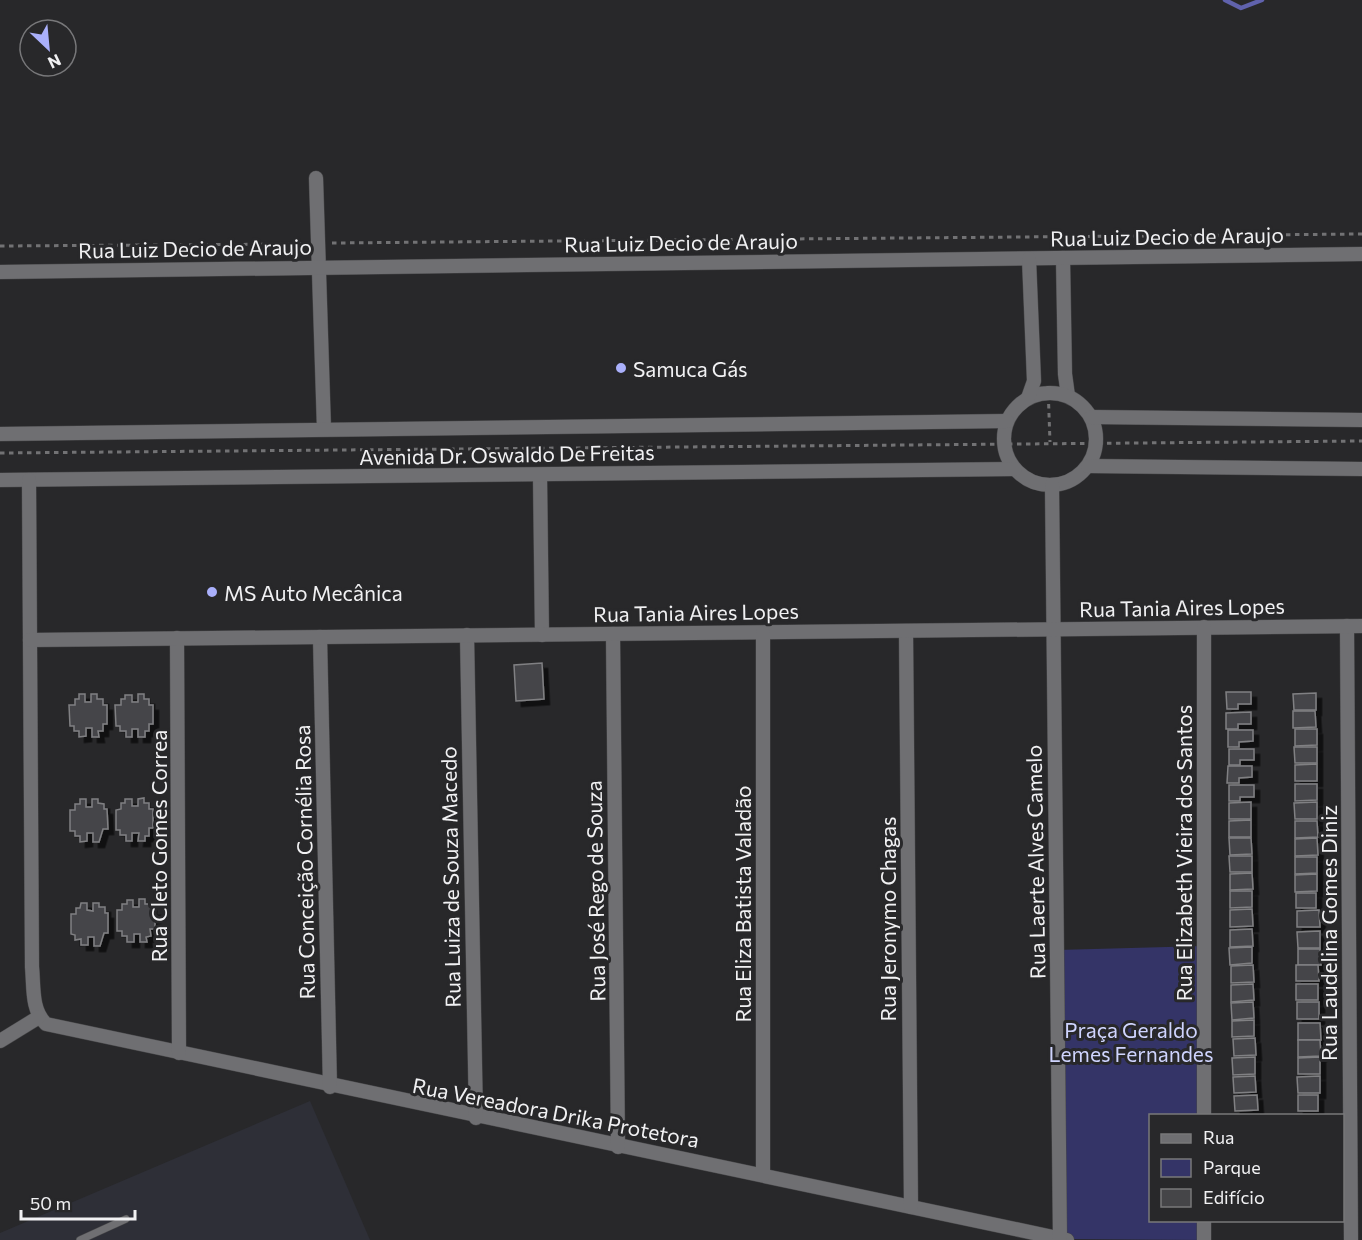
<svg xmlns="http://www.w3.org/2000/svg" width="1362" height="1240" viewBox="0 0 1362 1240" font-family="Commissioner,sans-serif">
<defs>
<filter id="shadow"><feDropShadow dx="5.5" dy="5.5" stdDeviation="0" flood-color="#0009"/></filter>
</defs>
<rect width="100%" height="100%" fill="#28282a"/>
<polygon fill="#2e2f37" points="310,1101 370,1240 0,1240 0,1233"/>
<polygon fill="#343467" points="1204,946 1204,1115 1150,1116 1150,1220 1204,1221 1204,1240 1060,1239 1057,950"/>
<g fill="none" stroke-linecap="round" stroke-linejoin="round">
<polyline stroke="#6062ad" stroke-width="4.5" points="1225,0 1241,8 1262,0"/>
</g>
<g fill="#454548" stroke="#808083" stroke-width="1.5" filter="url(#shadow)">
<polygon points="542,663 544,699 516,701 514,665"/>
<polygon points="1226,692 1251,692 1251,704 1238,704 1238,709 1227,709"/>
<polygon points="1316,693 1316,710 1294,710 1293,694"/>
<polygon points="79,694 85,694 85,702 91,702 91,694 97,694 97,699 103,699 103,705 107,705 107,724 103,724 103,731 98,731 99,737 92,737 92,728 86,728 86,736 79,737 79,731 74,731 74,726 70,726 69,705 75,705 75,699 79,699"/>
<polygon points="138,694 144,694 144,699 149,699 149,705 153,705 153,724 149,724 149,731 145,731 145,737 138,737 138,729 132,729 132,737 126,737 126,731 120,731 120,726 116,726 115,705 121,705 121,699 125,699 125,695 132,695 132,702 138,702"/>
<polygon points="1293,711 1315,711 1316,727 1293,728"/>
<polygon points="1251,712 1251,724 1238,724 1238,729 1226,729 1226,713"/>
<polygon points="1295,729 1317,729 1317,745 1295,746"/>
<polygon points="1228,730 1253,730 1253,741 1239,742 1239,747 1228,747"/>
<polygon points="1294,747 1317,747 1317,763 1295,763"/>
<polygon points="1229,749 1254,749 1254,760 1240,760 1240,765 1229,765"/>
<polygon points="1317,764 1317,781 1295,781 1295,765"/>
<polygon points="1228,766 1252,766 1252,777 1239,778 1239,783 1227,783"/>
<polygon points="1295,784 1317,784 1317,800 1295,801"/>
<polygon points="1229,785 1254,785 1254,797 1240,797 1240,801 1229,801"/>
<polygon points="144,798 144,803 149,803 149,809 153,809 153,828 149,828 149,836 145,836 145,841 138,841 139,833 132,833 132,841 126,841 126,835 120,835 120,830 116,830 116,810 121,809 121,803 125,803 125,799 132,799 132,806 138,806 138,799"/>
<polygon points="80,799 86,799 86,807 92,807 92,799 98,799 98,803 104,804 104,809 107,809 108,829 103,829 99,842 93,842 93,833 87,833 87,841 80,842 80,836 75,836 75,831 70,831 70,810 75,810 75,804 80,804"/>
<polygon points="1251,802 1251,819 1229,819 1229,803"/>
<polygon points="1317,802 1317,819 1295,819 1294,803"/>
<polygon points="1251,820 1251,837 1229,837 1229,821"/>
<polygon points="1295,821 1317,821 1318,837 1295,838"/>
<polygon points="1229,838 1251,838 1252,854 1230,855"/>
<polygon points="1317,838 1318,855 1295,856 1295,839"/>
<polygon points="1229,856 1252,856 1252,872 1230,872"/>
<polygon points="1295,857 1317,857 1317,873 1295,874"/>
<polygon points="1252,873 1253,889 1230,890 1230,874"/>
<polygon points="1317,874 1317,891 1295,892 1295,875"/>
<polygon points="1230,891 1252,891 1252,907 1230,908"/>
<rect x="1296" y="893" width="20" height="15"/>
<polygon points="139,899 145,899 145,904 151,904 151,910 155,910 155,929 150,929 151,936 146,937 147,942 140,942 140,934 134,934 134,942 127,942 127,936 122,936 122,931 117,931 117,910 122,910 122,904 127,904 127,900 133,900 133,907 139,907"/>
<polygon points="81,903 87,903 87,910 93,911 93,903 99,903 99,907 105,907 105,913 108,913 108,933 104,933 100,946 94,946 94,937 88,937 88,945 81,945 81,939 75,940 75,935 71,934 71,914 76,914 76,908 80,908"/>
<polygon points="1252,909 1253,926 1230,927 1230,910"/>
<polygon points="1319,910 1320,927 1297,927 1297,911"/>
<polygon points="1252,929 1253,946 1230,947 1230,930"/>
<polygon points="1320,931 1320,948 1298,948 1297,932"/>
<polygon points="1252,947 1252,963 1230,965 1229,948"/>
<polygon points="1298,949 1320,949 1321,965 1298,965"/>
<polygon points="1253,965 1254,982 1231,983 1231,966"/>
<polygon points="1296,965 1318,965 1319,981 1296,981"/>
<polygon points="1253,984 1254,1000 1231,1002 1231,985"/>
<rect x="1296" y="984" width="22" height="16"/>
<polygon points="1253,1002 1254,1018 1232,1020 1231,1003"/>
<rect x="1297" y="1002" width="22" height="17"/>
<polygon points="1254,1020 1254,1036 1232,1037 1232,1021"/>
<polygon points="1298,1023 1320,1023 1321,1040 1298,1040"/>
<polygon points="1255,1038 1256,1055 1234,1056 1233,1039"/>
<polygon points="1298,1040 1320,1040 1321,1056 1298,1057"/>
<polygon points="1255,1057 1255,1074 1233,1075 1232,1058"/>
<polygon points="1320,1057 1320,1074 1298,1074 1298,1058"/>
<polygon points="1255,1076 1256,1092 1234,1093 1233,1077"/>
<polygon points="1320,1076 1320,1093 1298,1093 1297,1077"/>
<polygon points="1257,1095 1258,1110 1235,1111 1234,1096"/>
<rect x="1298" y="1095" width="20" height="16"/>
</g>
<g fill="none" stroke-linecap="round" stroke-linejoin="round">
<g stroke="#474749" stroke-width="8">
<polyline id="service" points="80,1240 126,1219"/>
</g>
<g stroke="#474749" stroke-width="15">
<g id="minor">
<polyline points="316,178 324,429"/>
<polyline points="1063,258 1065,374 1068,396"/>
<polyline points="0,272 1362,254"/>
<circle cx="1050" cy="439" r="46"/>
<polyline points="1028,398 1034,381 1029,259"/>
<polyline points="1091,417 1362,420"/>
<polyline points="0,434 1007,421"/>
<polyline points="1088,466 1362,469"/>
<polyline points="540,475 542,635"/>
<polyline points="0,480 1015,469"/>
<path d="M29,480L32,967C34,987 31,1010 46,1024C386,1099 727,1168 1067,1240"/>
<polyline points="1052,485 1060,1239"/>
<polyline points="1347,626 1351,1240"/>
<polyline points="906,631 911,1207"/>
<polyline points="613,634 618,1147"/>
<polyline points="467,635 476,1118"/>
<polyline points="320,637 330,1087"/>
<polyline points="177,638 179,1053"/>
<polyline points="30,640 1362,626"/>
<polyline points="0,1041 39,1017"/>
<polyline points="1204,1116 1204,627"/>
<polyline points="763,1175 763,633"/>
<polyline points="1204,1240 1204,1220"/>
</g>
</g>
<g stroke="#727274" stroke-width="3" stroke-dasharray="4.5 4.5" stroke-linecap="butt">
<polyline points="332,243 1362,234"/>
<polyline points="0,246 304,244"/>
<polyline points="1048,386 1050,442"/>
<polyline points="0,453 1362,441"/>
</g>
<use href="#service" stroke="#6f6f72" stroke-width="7"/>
<use href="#minor" stroke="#6f6f72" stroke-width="14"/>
</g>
<g fill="#aab0fb" stroke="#28282a" stroke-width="2">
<circle cx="621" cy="368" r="6"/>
<circle cx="212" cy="592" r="6"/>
</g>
<g text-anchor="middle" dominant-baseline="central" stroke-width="6" stroke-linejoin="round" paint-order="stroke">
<g font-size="21" fill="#f1f1f3" stroke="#28282a">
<text transform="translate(1167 236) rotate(-1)">Rua Luiz Decio de Araujo</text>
<text transform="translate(681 242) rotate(-1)">Rua Luiz Decio de Araujo</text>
<text transform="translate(195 248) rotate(-1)">Rua Luiz Decio de Araujo</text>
<text transform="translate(507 454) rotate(-1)">Avenida Dr. Oswaldo De Freitas</text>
<text transform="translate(1182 607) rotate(-1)">Rua Tania Aires Lopes</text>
<text transform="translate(696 612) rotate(-1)">Rua Tania Aires Lopes</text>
<text transform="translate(158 846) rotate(-90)">Rua Cleto Gomes Correa</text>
<text transform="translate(1183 853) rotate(-90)">Rua Elizabeth Vieira dos Santos</text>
<text transform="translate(304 862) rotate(-91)">Rua Conceição Cornélia Rosa</text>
<text transform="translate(1035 862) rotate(-91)">Rua Laerte Alves Camelo</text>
<text transform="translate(450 877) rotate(-91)">Rua Luiza de Souza Macedo</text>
<text transform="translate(595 891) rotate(-91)">Rua José Rego de Souza</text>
<text transform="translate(742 904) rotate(-90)">Rua Eliza Batista Valadão</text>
<text transform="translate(887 919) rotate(-90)">Rua Jeronymo Chagas</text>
<text transform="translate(1328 933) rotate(-90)">Rua Laudelina Gomes Diniz</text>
<text transform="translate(556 1112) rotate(11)">Rua Vereadora Drika Protetora</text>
</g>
<g font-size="21" fill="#f1f1f3" stroke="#28282a" text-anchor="start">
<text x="633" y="368">Samuca Gás</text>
<text x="224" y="592">MS Auto Mecânica</text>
</g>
<g font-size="21" fill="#cfd4fe" stroke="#28282a">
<text x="1131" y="1029">Praça Geraldo<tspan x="1131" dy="24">Lemes Fernandes</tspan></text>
</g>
</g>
<rect x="1149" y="1114" width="195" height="108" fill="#28282a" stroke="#78787a" stroke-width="1.5"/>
<rect x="1161" y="1134" width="30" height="9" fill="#6f6f72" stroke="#78787a" stroke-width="1.5"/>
<text x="1203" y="1144" font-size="18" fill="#f1f1f3">Rua</text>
<rect x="1161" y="1159" width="30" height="18" fill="#343467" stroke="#78787a" stroke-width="1.5"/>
<text x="1203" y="1174" font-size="18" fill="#f1f1f3">Parque</text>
<rect x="1161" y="1189" width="30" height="18" fill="#454548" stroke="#78787a" stroke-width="1.5"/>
<text x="1203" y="1204" font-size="18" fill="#f1f1f3">Edifício</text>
<g transform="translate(48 48) rotate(154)"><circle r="28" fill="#28282a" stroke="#78787a" stroke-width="1.5"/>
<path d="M0-4.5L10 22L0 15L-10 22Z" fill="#aab0fb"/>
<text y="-9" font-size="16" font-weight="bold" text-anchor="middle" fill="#f1f1f3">N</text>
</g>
<path d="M21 1210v9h114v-9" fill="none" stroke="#f1f1f3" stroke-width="3"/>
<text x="30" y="1210" font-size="18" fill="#f1f1f3" stroke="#28282a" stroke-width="4.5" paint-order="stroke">50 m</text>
</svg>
